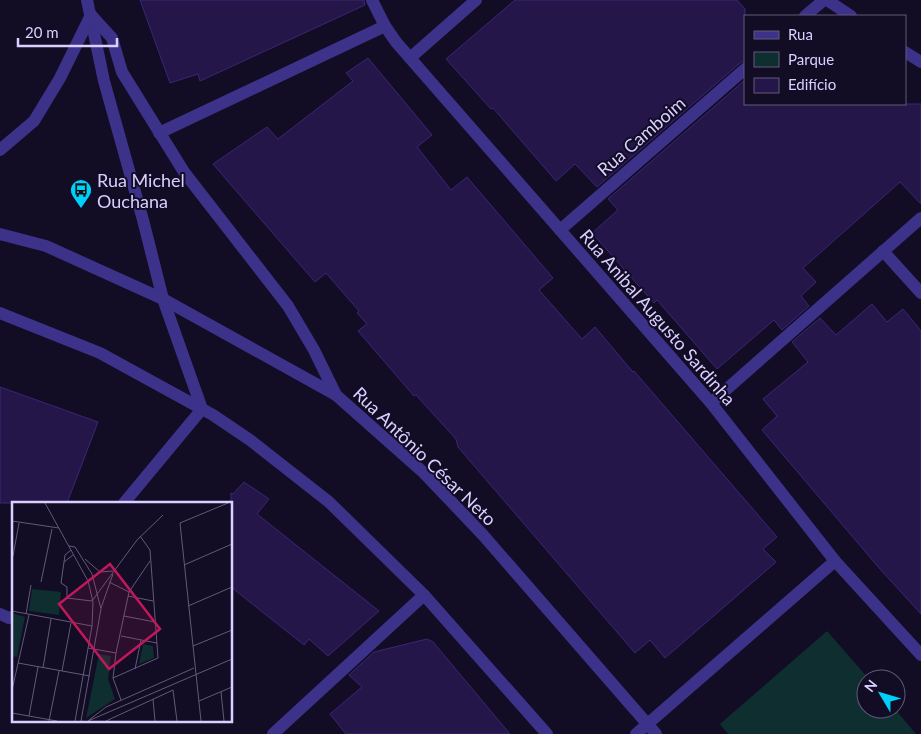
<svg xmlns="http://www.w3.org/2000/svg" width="921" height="734" viewBox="0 0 921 734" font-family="Lato,sans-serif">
<rect width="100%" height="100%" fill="#120c25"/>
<polygon fill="#0e2e2f" points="827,631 869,679 866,679 866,709 895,709 916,734 728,734 720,724"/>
<g fill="#241648" stroke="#3c2676">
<polygon points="140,0 364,0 365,5 200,81 198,74 170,83"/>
<polygon points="515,0 737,0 745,9 745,61 740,63 597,187 575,164 556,181 493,108 491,109 446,59"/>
<polygon points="368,58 432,135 417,147 451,190 467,177 553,278 539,290 582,339 595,327 633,372 634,371 777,537 763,549 776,562 665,658 650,640 635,653 458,447 456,439 416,395 414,396 358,331 367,324 357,313 359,311 326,273 315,282 213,164 267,127 278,139 353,81 346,73"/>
<polygon points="745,80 745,104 921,104 921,204 900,182 803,268 816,282 801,296 809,306 782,330 774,320 717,369 657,300 654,303 592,233 618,210 608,199"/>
<polygon points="872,304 887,322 903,309 921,331 921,614 880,569 762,430 777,416 763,399 808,362 792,342 820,318 836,335"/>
<polygon points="0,387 98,422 67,503 0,503"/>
<polygon points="244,482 269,499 257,514 379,611 328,656 309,639 304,645 231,587 231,493 233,494"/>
<polygon points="427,639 433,642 510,734 346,734 330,714 362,687 349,675 374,652"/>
</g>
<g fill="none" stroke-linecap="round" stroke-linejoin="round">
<g stroke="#3c3289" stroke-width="12">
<polyline points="87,0 104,81 143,220 163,299 202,409 124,503"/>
<polyline points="372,0 385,26 396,42 711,403 835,561 921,655"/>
<polyline points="827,0 851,16"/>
<polyline points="91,15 112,38 122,72 184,172 288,306 314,350 336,395"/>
<polyline points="805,16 824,0"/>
<polyline points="905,52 921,62"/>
<polyline points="410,58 476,0"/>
<polyline points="159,133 385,26"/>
<polyline points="0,150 34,121 60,78 91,15"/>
<polyline points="560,230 745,69"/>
<polyline points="0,234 46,246 163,299 336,395 424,473 483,535 656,734"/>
<polyline points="883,251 921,293"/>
<polyline points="0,313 100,353 213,415 250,440 329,502 424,595 547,734"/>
<polyline points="711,403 921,218"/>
<polyline points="0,614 9,618 14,616"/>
<polyline points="273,734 424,595"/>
<polyline points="636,734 835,561"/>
</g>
</g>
<defs>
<g id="bus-pin" transform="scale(1.125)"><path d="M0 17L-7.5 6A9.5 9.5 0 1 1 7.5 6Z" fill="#00cffb" stroke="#120c25"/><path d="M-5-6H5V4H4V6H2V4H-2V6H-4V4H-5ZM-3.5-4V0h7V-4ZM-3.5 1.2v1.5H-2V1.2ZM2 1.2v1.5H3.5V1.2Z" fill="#111"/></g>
</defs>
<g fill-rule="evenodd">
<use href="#bus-pin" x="81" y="190"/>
</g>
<g text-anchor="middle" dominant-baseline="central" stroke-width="4" stroke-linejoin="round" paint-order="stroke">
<g font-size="18" fill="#d9d0ff" stroke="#120c25">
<text transform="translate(641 136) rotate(-41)">Rua Camboim</text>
<text transform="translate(658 317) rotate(49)">Rua Anibal Augusto Sardinha</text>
<text transform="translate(425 456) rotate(44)">Rua Antônio César Neto</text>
</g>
<g font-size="18" fill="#d9d0ff" stroke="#120c25" text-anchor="start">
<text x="97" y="180">Rua Michel<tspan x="97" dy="21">Ouchana</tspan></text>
</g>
</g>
<g transform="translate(12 502)">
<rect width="220" height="220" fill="#120c25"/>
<path d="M20,87L49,90L47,113L17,109ZM0,111L13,115L5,155L0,154ZM131,142L141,144L142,156L127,162ZM87,152L99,154L96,177L103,197L74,216Z" fill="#0e2e2f"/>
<path fill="none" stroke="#625a7c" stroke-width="1" d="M33,1L76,79L81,100L80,124L63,219M0,19L47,26M57,44L63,45L80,72L89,107L69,219M59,48L53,53L52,60L61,53M1,54L7,21M73,57L88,70L101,69M52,60L49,81L55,85V96L80,99L125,38L151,13M172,63L220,42M29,80L40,27M97,80L117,90M116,94L141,99M176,104L220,85M89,106L101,72M0,109L80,124M14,112L19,83M112,114L143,120M109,134L145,141M181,144L220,128M76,146L104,151M6,161L78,174M31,166L39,117M123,167L129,138M50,169L59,121M101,176L146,156L138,48L128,34M0,188L17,113M161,188L165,219M209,190L212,219M141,197L143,219M109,198L101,176L104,151L117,90L138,59M187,199L220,185M0,211L45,219M17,214L26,165M77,218L94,205L182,166M37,219L47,169M76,219L220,157M94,219L161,188M189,219L168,21L216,1"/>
<path fill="#c2185b" fill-opacity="0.15" stroke="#c2185b" stroke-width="2.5" d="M98,62L148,127L97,167L47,102Z"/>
<rect width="220" height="220" fill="none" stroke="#d9d0ff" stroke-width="2.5"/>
</g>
<rect x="744" y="15" width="162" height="90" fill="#120c25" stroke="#625a7c"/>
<rect x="754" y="31" width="25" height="8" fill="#3c3289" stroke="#625a7c"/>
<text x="788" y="40" font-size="15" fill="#d9d0ff">Rua</text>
<rect x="754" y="52" width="25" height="15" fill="#0e2e2f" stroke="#625a7c"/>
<text x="788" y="65" font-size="15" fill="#d9d0ff">Parque</text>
<rect x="754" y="78" width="25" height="15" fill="#241648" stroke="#625a7c"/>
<text x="788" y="90" font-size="15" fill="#d9d0ff">Edifício</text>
<g transform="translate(881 694) rotate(308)"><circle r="24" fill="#120c25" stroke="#625a7c"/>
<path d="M0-4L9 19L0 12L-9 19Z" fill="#00cffb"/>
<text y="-8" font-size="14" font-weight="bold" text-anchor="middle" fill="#d9d0ff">N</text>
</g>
<path d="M18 38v8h99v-8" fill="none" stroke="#d9d0ff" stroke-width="2.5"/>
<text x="25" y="38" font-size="15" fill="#d9d0ff" stroke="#120c25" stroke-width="4" paint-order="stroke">20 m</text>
</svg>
